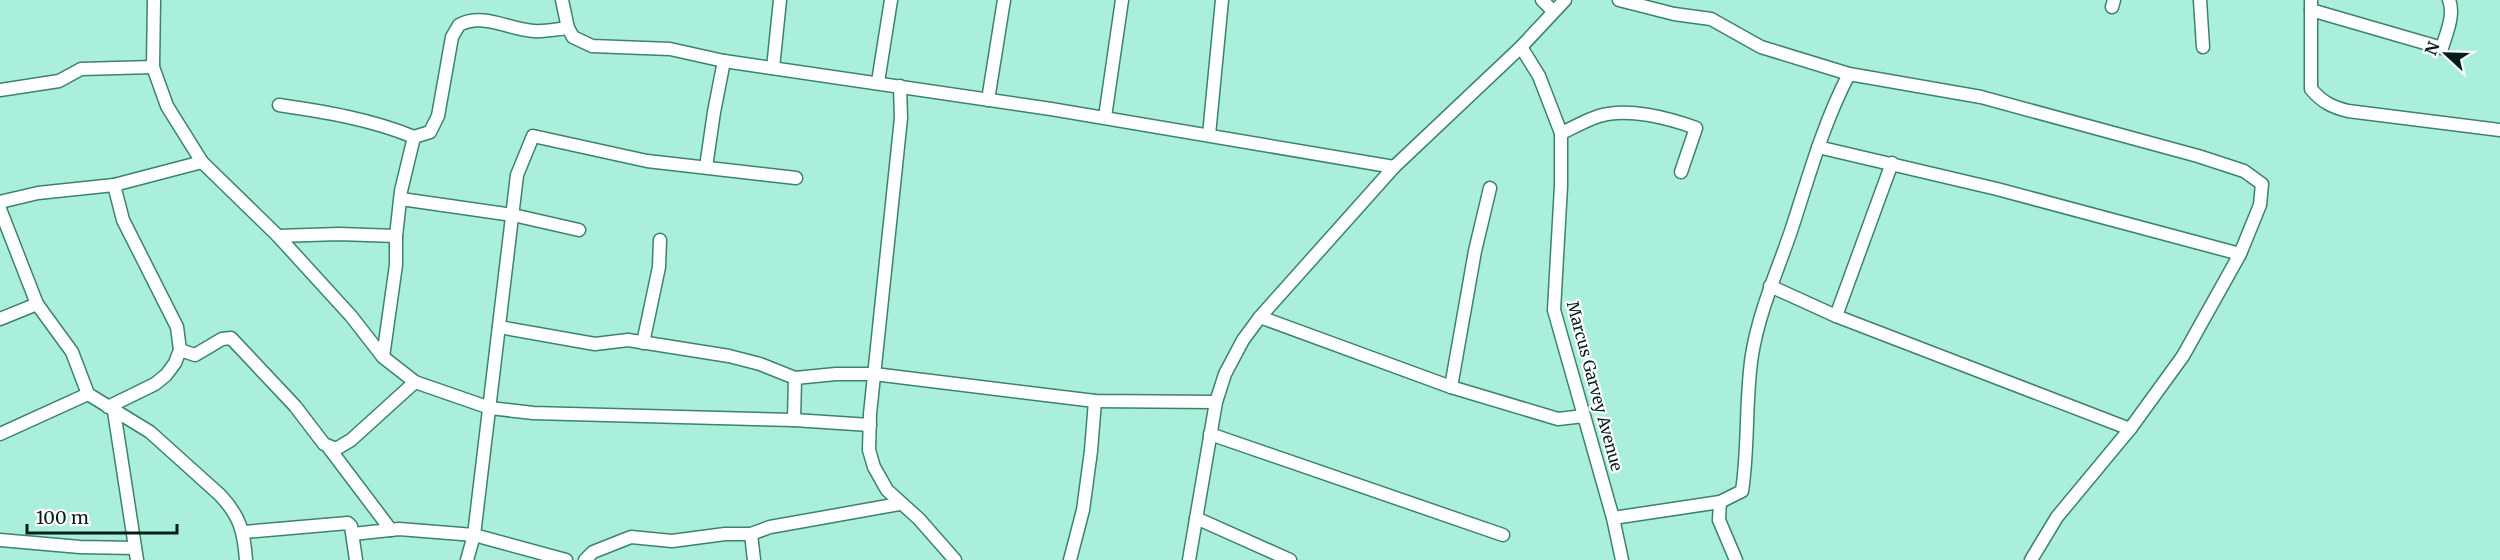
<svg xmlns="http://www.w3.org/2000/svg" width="2500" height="560" viewBox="0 0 2500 560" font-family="Merriweather,serif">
<rect width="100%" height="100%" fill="#aaefdb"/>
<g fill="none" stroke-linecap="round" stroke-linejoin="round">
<g stroke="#3d8170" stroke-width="15">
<g id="street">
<polyline points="154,0 153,67 167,106 202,162 278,236 351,316 383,357 415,382 490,408 533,413 794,420 870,425"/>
<polyline points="562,0 568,28 573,37 592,46 670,49 724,61 1051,109 1394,167"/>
<polyline points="1542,0 1553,11"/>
<polyline points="1619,0 1674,14 1711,19 1761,47 1849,74 1981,97 2198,156 2244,171 2262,184 2260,205 2240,254 2183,356 2130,429 2057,517 2031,560"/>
<polyline points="2200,0 2203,47"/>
<path d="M2311,0V89C2322,102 2332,107 2348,111L2500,130"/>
<polyline points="2112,7 2114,0"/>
<path d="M2311,10L2442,48C2446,34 2455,15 2449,0"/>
<polyline points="1521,47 1539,76 1561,133 1561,186 1554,310 1613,518 1622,560"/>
<polyline points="773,68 780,0"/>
<polyline points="878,82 891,0"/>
<polyline points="900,86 901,118 870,414 869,450 874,467 887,490 919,519 955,560"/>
<polyline points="0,90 59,81 81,69 153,67"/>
<polyline points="988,100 1004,0"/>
<path d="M279,105C326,112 370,119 414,137"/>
<polyline points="1105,117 1122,0"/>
<path d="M1561,133C1573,128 1586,120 1599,116C1627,107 1669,118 1696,128L1681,172"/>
<polyline points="1209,135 1222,0"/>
<polyline points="1818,147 1997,189 2240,254"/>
<polyline points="706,167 714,112 724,61"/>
<polyline points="401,199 513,215 579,230"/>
<polyline points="0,202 38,193 114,185 202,162"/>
<path d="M0,209L37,304L72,352L88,394L150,432L220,495C240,516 244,532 246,560"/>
<polyline points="278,236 339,234 396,236"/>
<polyline points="1770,286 1836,316 2130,429"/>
<polyline points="1836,316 1892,163"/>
<polyline points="1260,317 1451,387 1558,419 1584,416"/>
<polyline points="0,319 37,304"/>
<polyline points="499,327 595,344 628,340 729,356 760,364 795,378 836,374 874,374 1095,401 1216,402"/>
<polyline points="643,343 659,267 660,240"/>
<polyline points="180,350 195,355 222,339 231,338 295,406 324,444 336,449 351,440 415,382"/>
<path d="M383,357L396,265V236L401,191L414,137L430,132L438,116L452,37L459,25C483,12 510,30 534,31C545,32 557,29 568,28"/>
<polyline points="1451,387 1475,251 1490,188"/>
<polyline points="108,407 155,384 166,375 175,363 180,350 177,327 123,220 114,185"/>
<polyline points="114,411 137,560"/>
<polyline points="794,420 795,378"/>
<polyline points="0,434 88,394"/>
<polyline points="1210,434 1503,535"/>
<polyline points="329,448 391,530"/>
<polyline points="1720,502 1719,520 1736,560"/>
<polyline points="1196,518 1290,560"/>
<path d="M1613,518L1720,502L1742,491C1749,446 1745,399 1752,355C1759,311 1778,270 1792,228C1809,176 1823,124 1849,74"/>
<polyline points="244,532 348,523 351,526 356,560"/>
<polyline points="353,534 399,529 474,535 566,560"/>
<polyline points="751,534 754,560"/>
<polyline points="0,540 80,547 135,548"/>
<polyline points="467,560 474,535 517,175 533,136 647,161 796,178"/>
<polyline points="585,560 593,552 631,537 672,541 725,534 751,534 770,527 899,504"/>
<polyline points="1070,560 1083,510 1091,451 1095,401"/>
<polyline points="1189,560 1216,402 1225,374 1243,340 1260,317 1394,167 1521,47 1565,0"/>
</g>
</g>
<use href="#street" stroke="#fff" stroke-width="12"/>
</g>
<g text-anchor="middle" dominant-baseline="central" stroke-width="4.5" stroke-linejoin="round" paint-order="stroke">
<g font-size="16" fill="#021e18" stroke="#fff">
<text transform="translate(1595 386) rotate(75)">Marcus Garvey Avenue</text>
</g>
</g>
<g transform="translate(2446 54) rotate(292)" stroke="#ffffff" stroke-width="4.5" paint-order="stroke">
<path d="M0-4.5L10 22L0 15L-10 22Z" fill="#021e18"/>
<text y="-9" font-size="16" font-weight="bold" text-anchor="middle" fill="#021e18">N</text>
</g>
<path d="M27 524v9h150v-9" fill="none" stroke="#021e18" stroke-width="3"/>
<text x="36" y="524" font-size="18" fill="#021e18" stroke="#ffffff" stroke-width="4.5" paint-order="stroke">100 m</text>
</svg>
